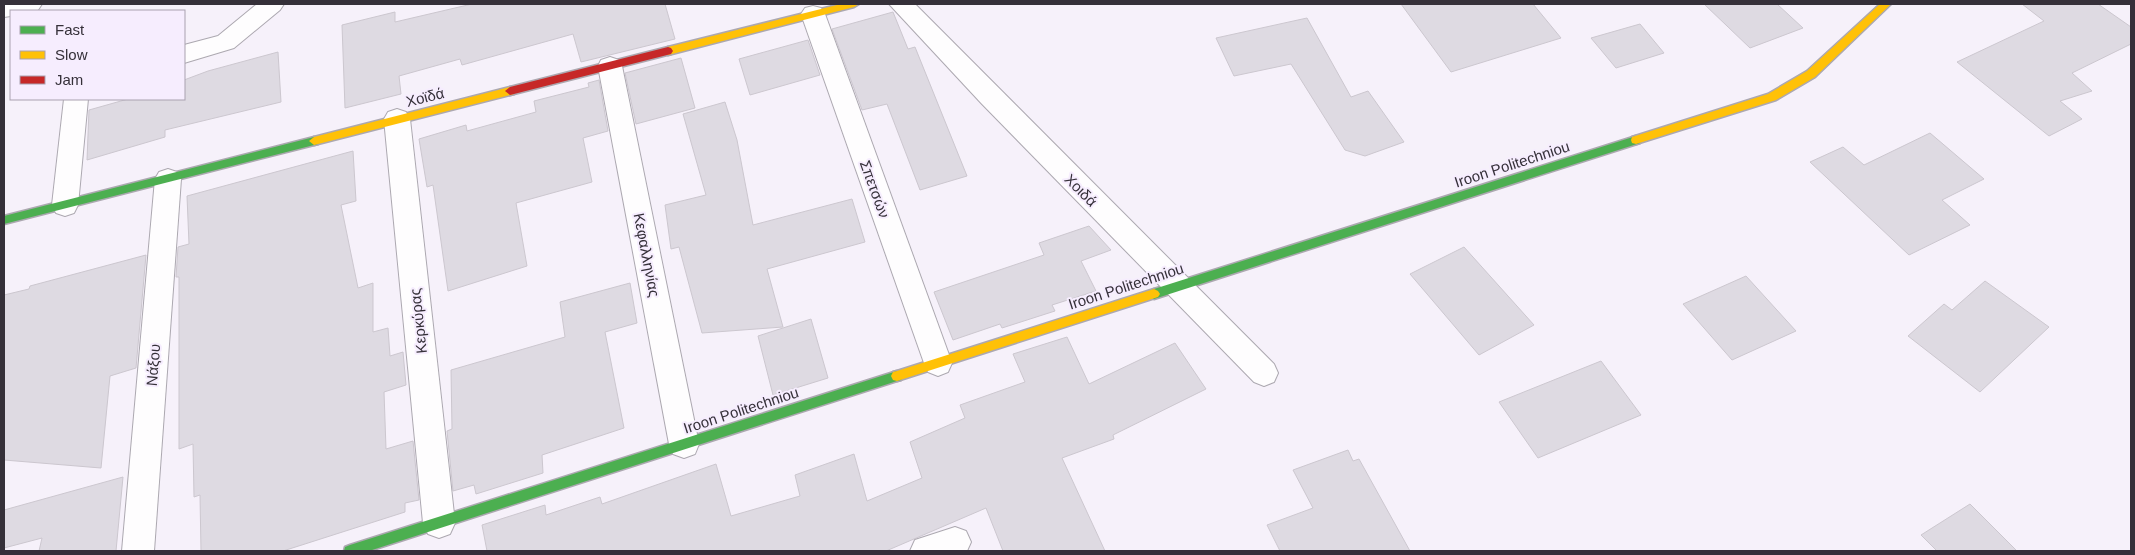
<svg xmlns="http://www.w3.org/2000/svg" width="2135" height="555" viewBox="0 0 2135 555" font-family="Arial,sans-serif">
<rect width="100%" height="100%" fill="#f6f1fa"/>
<g fill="#dedae2" stroke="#ccc7cf">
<polygon points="472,4 665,4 675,39 581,62 573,34 462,65 460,59 399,76 401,94 345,108 342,25 395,12 395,22"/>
<polygon points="1401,4 1533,4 1561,38 1451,72"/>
<polygon points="1704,4 1777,4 1803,28 1750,48"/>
<polygon points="2022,4 2098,4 2131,27 2131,44 2072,73 2092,91 2060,101 2082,119 2049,136 1957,62 2044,21"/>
<polygon points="893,12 908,49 915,47 967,176 920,190 887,104 862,110 832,29"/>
<polygon points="1307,18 1351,97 1368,91 1404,142 1365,156 1345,150 1291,64 1234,76 1216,38"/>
<polygon points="1640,24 1664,53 1616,68 1591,38"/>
<polygon points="808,40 820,75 750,95 739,59"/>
<polygon points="278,52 281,102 165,130 165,137 87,160 89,110 128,99 184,99 184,80 208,71"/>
<polygon points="681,58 695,108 636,124 625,73"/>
<polygon points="599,80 608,131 583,138 592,182 516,203 527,266 448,291 433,185 427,187 419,139 466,125 467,131 536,112 534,101 589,87 588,83"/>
<polygon points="725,102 737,140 753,225 852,199 865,242 767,269 783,327 702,333 679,247 671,249 665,205 706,195 683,114"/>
<polygon points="1930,133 1984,179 1942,200 1970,225 1909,255 1810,162 1843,147 1864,165"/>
<polygon points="353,151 356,201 341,205 358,288 373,283 373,332 388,328 390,356 403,352 406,385 384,392 386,449 413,441 419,500 405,503 405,512 283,551 201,551 200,495 194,497 193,444 179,449 179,277 176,277 178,247 189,244 187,196"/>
<polygon points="1089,226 1111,250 1081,261 1096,291 1052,305 1055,311 1002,328 1000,324 953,340 934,292 1044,255 1039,243"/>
<polygon points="1464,247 1534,325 1479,355 1410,274"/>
<polygon points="146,255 136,368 110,376 101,468 4,460 4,295 29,289 30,286"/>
<polygon points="1746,276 1796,331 1732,360 1683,304"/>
<polygon points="1985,281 2049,327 1980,392 1908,336 1944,304 1952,310"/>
<polygon points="630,283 637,323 605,332 624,428 542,455 543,473 476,494 474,485 453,491 447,431 452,429 451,370 565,337 560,302"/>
<polygon points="811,319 828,378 773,395 758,336"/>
<polygon points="1067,337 1089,384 1175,343 1206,389 1113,435 1114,439 1062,458 1105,551 1003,551 986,508 886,551 487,551 482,525 545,505 546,515 600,497 602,504 716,464 731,516 800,496 795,475 854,454 867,501 922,478 910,442 965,418 960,405 1025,382 1013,354"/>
<polygon points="1601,361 1641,415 1538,458 1499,402"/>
<polygon points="1348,450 1353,461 1359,459 1410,551 1280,551 1267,525 1313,508 1293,470"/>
<polygon points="123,477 116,551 39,551 42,538 4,548 4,510"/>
<polygon points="1970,504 2017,551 1937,551 1921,535"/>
</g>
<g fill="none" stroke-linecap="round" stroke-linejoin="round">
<g stroke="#aca8b0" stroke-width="2">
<g id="street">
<polygon points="4,4 42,4 38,10 11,11 11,16 4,17"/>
<polygon points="257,4 284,4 280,10 234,48 184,63 184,45 218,36"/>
<polygon points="889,4 915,4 1274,364 1278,373 1274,382 1264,386 1254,382 982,104"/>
<polygon points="813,6 821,8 825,14 952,363 948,372 938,376 928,372 924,363 801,14 805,8"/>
<polygon points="610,57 619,60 622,66 699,444 695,454 684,458 673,454 669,444 598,66 601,60"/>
<polygon points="64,99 88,99 78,205 74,213 65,216 56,213 52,205"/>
<polygon points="397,109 406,112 410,119 455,523 450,534 439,538 428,534 423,523 384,119 388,112"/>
<polygon points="168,169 177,172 181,179 154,551 122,551 155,179 159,172"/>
<polygon points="955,527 966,531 971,542 967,551 910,551 915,540"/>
</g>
</g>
<g stroke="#aca8b0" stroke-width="3">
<g id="fast">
<polygon points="1636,136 1641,140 1640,143 1154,299 1150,297 1148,294 1150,291 1154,289"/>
<polygon points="314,137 319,141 318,144 4,224 4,216"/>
<polygon points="897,371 901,372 903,376 901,380 897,381 369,551 344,551 345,547 350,545"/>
</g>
</g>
<g stroke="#aca8b0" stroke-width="3">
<g id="slow">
<polygon points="841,4 859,4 854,7 668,55 663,51 668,47"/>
<polygon points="1880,4 1891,4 1815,77 1776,100 1636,144 1632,143 1631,140 1632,137 1768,94 1807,71"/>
<polygon points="510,87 514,88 515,91 514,94 314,145 309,141 314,137"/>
<polygon points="1154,289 1158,291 1160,294 1158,297 897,381 893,380 891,376 893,372 897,371"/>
</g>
</g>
<g stroke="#aca8b0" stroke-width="3">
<polygon id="jam" points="668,47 671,48 673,51 671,54 510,95 505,91 510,87"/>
</g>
<use href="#street" fill="#fefdfe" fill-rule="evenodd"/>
<use href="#fast" fill="#4caf50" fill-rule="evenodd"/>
<use href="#slow" fill="#ffc107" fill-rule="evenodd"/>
<use href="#jam" fill="#c62828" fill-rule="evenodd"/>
</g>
<g text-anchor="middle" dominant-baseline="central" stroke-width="4" stroke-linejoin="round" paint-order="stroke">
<g font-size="15" fill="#353039" stroke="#f6edfe">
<text transform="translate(425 97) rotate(-14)">Χοϊδά</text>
<text transform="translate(1512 164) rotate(-18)">Iroon Politechniou</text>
<text transform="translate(875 189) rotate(70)">Σπετσών</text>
<text transform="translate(1081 190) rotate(45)">Χοιδά</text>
<text transform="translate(647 255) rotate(79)">Κεφαλληνίας</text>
<text transform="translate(1126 286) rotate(-18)">Iroon Politechniou</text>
<text transform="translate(418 321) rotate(-96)">Κερκύρας</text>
<text transform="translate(153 365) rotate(-85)">Νάξου</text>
<text transform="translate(741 410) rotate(-18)">Iroon Politechniou</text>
</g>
</g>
<rect width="2135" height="555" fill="none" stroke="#353039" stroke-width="10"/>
<rect x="10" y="10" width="175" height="90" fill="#f6edfe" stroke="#a9a1af"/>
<rect x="20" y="26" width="25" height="8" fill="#4caf50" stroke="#a9a1af"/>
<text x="55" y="35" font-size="15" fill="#353039">Fast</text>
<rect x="20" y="51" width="25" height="8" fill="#ffc107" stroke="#a9a1af"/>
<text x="55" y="60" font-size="15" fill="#353039">Slow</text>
<rect x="20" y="76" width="25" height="8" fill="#c62828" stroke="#a9a1af"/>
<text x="55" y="85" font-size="15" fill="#353039">Jam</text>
</svg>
